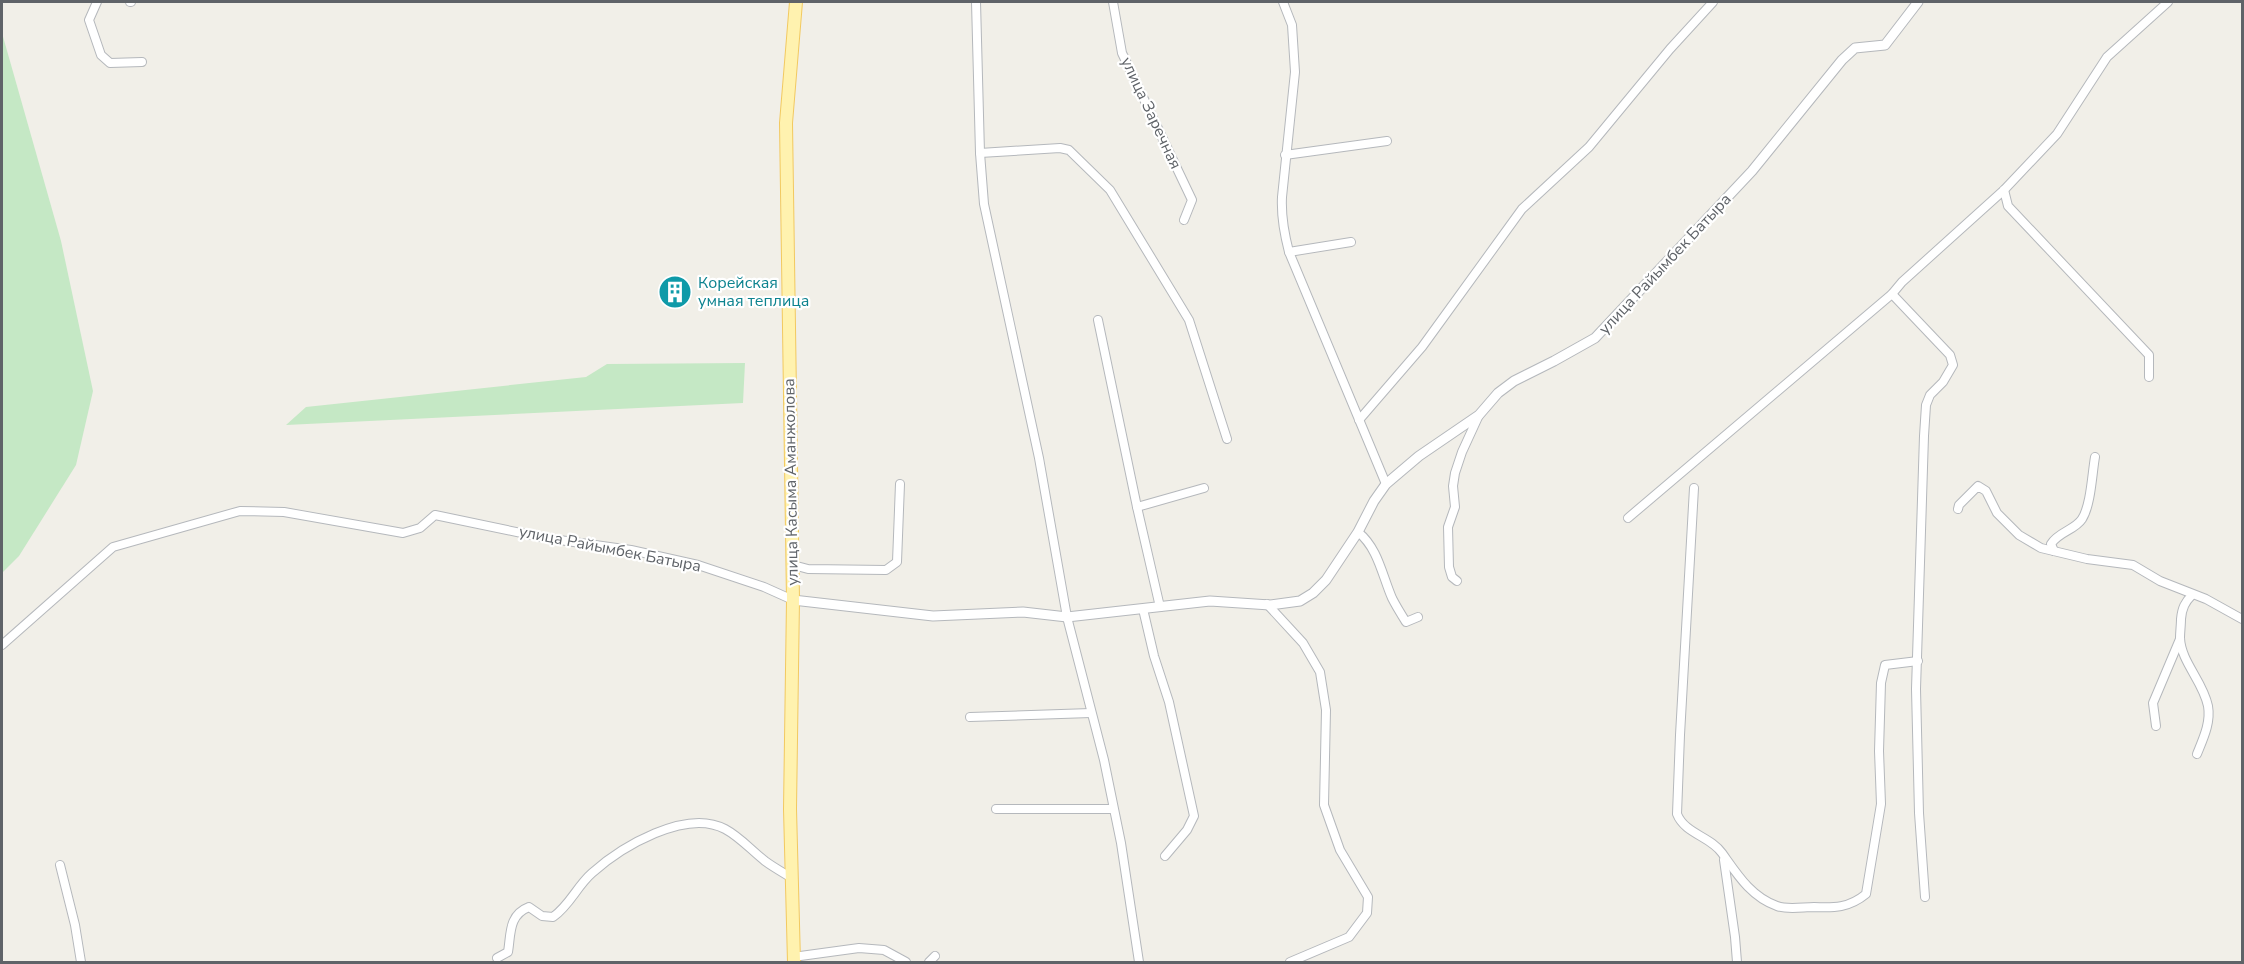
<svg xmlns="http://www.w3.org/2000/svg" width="2244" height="964" viewBox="0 0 2244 964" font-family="'Nunito Sans',sans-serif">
<rect width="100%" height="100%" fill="#f1efe8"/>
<g fill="#c5e8c5">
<polygon points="2,33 61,241 93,391 76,465 19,556 2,573"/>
<polygon points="745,363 743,403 286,425 306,407 586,377 607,364"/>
</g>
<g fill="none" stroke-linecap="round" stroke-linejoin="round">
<g stroke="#b5b8bc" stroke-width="10">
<g id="minor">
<polyline points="97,2 89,20 101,55 110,63 142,62"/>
<polyline points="130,2 131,2"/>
<polyline points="976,2 980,153 984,204 1039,458 1067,617 1104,760 1121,843 1139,962"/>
<polyline points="1113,2 1122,53 1192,200 1184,220"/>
<path d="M1283,2L1292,25L1295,72L1282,197C1281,216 1284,233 1289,252L1386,484"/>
<polyline points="980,153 1060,148 1069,150 1110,190 1189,320 1227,439"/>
<polyline points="1285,155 1387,141"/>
<polyline points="2004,190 2008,206 2149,355 2149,377"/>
<polyline points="1289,252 1351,242"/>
<polyline points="1892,294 1950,355 1953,365 1943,382 1930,395 1926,405 1924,436 1916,689 1919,813 1925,897"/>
<polyline points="1098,320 1137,507 1160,607"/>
<polyline points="1359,420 1422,347 1522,209 1589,147 1670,49 1713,2"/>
<path d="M1694,488L1680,735L1677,814C1685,834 1710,836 1722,853C1737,874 1751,897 1777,906C1787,910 1803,907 1814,907C1834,908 1849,908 1866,894L1881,804L1879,751L1881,683L1885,665L1918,661"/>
<polyline points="1137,507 1204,488"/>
<polyline points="1958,509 1959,505 1978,486 1986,491 1997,513 2019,535 2041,548 2087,559 2133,565 2160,581 2206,599 2242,619"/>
<polyline points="1628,518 1892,294 1902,282 2004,190 2057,134 2107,57 2168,2"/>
<path d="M1358,532C1378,548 1382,575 1392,598C1396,606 1401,614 1406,622L1418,617"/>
<path d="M2054,551L2051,544C2058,532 2075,530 2082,519C2091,505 2092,474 2095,457"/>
<polyline points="793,565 808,569 886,570 897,562 900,484"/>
<polyline points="1457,581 1452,577 1449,567 1448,527 1455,507 1453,486 1455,473 1462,452 1479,415"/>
<path d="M2192,595C2185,602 2182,608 2181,619C2181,625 2180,632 2180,638C2181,662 2203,681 2208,706C2211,723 2203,739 2197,754"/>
<polyline points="1267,604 1303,643 1320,672 1326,710 1324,805 1340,850 1368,897 1367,913 1349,937 1290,962"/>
<polyline points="1143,609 1154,656 1169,702 1194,816 1187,830 1165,856"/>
<polyline points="2,645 113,547 240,511 284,512 403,533 420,528 435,515 545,538 631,550 698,565 764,587 793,600"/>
<polyline points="970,717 1091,713"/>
<polyline points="2156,726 2153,703 2180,639"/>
<polyline points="996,809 1112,809"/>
<polyline points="1724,860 1735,937 1737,962"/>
<polyline points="60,865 75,925 81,962"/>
<polyline points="793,957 859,948 884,950 906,962"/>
<path d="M497,958L508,952C511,935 508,915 529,907L542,916L553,917C570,905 577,886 592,873C621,847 686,808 725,829C740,837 751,850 765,861C773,867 782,872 792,878"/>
<polyline points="929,962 935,956"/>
</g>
</g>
<g stroke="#b5b8bc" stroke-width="11">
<polyline id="tertiary" points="793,600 933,616 1023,612 1067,617 1210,601 1270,605 1300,601 1313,593 1326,580 1358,532 1374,501 1386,484 1419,456 1479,415 1498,393 1514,381 1554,361 1595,338 1752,171 1842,60 1855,48 1885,45 1918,2"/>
</g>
<g stroke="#f2c960" stroke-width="14">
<polyline id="primary" points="794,962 790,809 793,600 786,123 796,2"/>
</g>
<use href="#minor" stroke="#fff" stroke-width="8"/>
<use href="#tertiary" stroke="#fff" stroke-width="9"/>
<use href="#primary" stroke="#fff2af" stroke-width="12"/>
</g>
<defs>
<g id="building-disc" transform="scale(1.725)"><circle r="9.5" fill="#0f9aa8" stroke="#fff"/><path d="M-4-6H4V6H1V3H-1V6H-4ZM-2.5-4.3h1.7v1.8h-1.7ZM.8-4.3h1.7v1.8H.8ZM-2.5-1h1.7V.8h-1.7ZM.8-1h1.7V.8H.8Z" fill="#fff"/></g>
</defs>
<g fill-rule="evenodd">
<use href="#building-disc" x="675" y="292"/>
</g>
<g text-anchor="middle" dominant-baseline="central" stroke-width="4.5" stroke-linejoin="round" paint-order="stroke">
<g font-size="16" fill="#5f6368" stroke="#fff">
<text transform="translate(1151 113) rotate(65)">улица Заречная</text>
<text transform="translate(1665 264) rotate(-47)">улица Райымбек Батыра</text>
<text transform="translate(791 482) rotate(-91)">улица Касыма Аманжолова</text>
<text transform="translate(610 549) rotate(11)">улица Райымбек Батыра</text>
</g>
<g font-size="16" fill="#0d838f" stroke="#fff" text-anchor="start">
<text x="698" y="283">Корейская<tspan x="698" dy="18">умная теплица</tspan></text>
</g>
</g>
<rect width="2244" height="964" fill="none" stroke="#5f6368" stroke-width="6"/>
</svg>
